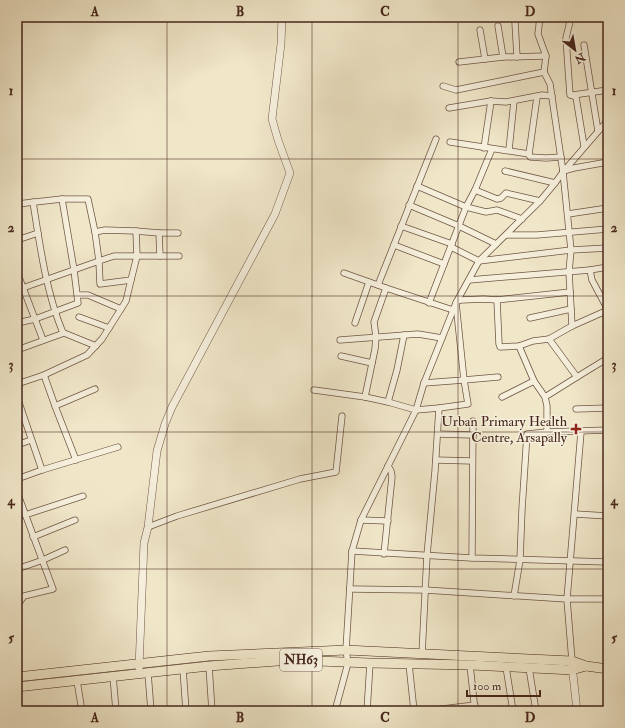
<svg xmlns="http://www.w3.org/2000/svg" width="625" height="728" viewBox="0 0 625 728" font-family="'IM FELL Double Pica',serif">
<rect width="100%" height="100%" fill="#f0e7c9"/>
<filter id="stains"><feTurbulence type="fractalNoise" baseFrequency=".005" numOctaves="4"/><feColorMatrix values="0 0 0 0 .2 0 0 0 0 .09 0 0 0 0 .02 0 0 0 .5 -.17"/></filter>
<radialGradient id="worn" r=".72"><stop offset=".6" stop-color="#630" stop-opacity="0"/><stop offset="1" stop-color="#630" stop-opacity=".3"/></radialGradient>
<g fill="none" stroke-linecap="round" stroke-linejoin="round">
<g stroke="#705646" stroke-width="7">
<g id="minor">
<polyline points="540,17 538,34 546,56 544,72 550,84 563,172 608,120"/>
<polyline points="571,17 566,38 570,95 576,97 584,146"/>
<polyline points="515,22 517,57"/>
<polyline points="498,26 503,57"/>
<polyline points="480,30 485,59"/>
<polyline points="608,33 608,49"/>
<polyline points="584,45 598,131"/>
<polyline points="459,62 503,57 546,56"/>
<polyline points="443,86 456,90 544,72"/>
<polyline points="573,95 608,90"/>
<polyline points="449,108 491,101 506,102 542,95 552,96"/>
<polyline points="450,142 529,154 530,157 546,158 561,157"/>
<polyline points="484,148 491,101"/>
<polyline points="509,150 514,101"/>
<polyline points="529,154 537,97"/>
<polyline points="505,171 555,183"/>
<polyline points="563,171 574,168 608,162"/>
<polyline points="417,186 466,207 486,212 497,210 522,219"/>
<polyline points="475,190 497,199 501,198 506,193 540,201"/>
<path d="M33,202C40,246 46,292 63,333"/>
<polyline points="17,204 62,199 88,199 95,232 99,261 114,256 137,256 136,231 159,233 160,256 137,256 131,280 100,284 99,261 17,290"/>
<polyline points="409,205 459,226 496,244"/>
<polyline points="568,214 608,208"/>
<polyline points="401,226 452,244"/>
<polyline points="95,232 105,230 136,231"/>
<polyline points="159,233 178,233"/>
<polyline points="507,235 537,235 608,229"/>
<polyline points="17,240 38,233"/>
<polyline points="394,245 444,264"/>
<polyline points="451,247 479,261 571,250 608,248"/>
<polyline points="160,256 179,256"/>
<polyline points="590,270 592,280 608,310"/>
<polyline points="17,272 43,340"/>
<polyline points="344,273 386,288"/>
<polyline points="469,280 590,270 608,267"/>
<polyline points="378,285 436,139"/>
<polyline points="78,295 88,295 121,309"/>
<polyline points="497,300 499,344 500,347 519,346 533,341 549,339"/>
<polyline points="457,301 479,261 540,201 555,183 563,172 571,250 569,272 572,326"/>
<polyline points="429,303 466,207 475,190 492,149"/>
<polyline points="453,310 386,288 374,322 376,337 375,349 365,397 388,402 416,410 439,408 468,404 464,380 498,377"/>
<polyline points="79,317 109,328"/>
<polyline points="530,318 571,309"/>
<polyline points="17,323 35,319 78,303 74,270 62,199"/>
<polyline points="355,323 369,282"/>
<polyline points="340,340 418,334 442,338"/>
<polyline points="519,346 534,381"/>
<polyline points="17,350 64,333 96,346"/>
<polyline points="341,356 372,363"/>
<polyline points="44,375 55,406 76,460"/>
<polyline points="577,377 608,358"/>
<polyline points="424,383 464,380 456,303"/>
<polyline points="17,384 44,375 87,355 102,339 126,301 131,280"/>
<polyline points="314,390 365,397"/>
<polyline points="17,397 42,470"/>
<polyline points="502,397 534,381 545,397"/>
<polyline points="388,402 397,370 404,335"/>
<polyline points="55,406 95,389"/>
<polyline points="576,409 608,408"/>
<polyline points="547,432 547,406 545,397 577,377 549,339 572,326 608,310"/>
<polyline points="438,434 473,435"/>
<polyline points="17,445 31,440"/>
<polyline points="436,460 472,461"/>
<polyline points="17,479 42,470 118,447"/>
<polyline points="17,492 53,589 24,596 19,603 17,603"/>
<polyline points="575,514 608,516"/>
<polyline points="25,515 83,496"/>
<polyline points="361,520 388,521"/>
<polyline points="148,527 177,516 300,479 336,472 342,416"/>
<polyline points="33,537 75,520"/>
<polyline points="352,551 472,558 608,562"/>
<polyline points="384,554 392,477 391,471 388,466"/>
<polyline points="472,558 473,421"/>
<polyline points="17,569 43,560 65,550"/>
<polyline points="350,589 425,590 567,599 608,599"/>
<polyline points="514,596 520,560 522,509 527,434 547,432 608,430"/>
<polyline points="422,654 427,555 435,471 439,408"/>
<polyline points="572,661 567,599 581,432"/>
<polyline points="409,664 414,711"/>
<polyline points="470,665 475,711"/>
<polyline points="209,666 212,711"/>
<polyline points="506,667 513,711"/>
<polyline points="529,668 536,711"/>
<polyline points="183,669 186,711"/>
<polyline points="148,673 151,711"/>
<polyline points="113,676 116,711"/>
<polyline points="77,681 82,711"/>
<polyline points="335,711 348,663 346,650 352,551 361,520 416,410 424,383 456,303 457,301 461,300 484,299 497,300 570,292"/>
<polyline points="367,711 370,663"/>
<polyline points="425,711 475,705"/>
</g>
</g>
<g stroke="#705646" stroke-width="8">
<g id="tertiary">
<polyline points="572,665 577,711"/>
<polyline points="139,667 144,543 148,527 157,451 165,424 172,407 275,214 290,173 278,140 272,119 281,44 282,17"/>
</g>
</g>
<g stroke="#46261b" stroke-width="10">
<g id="trunk">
<polyline points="17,677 209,656 346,650 572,661 586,666 608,669"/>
<polyline points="17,687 209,666 291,660 370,663 471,665 572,670 586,666"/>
</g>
</g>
<use href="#minor" stroke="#f5efdc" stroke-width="5.5"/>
<use href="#tertiary" stroke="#f5efdc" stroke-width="7"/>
<use href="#trunk" stroke="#f0e7c9" stroke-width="9"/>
</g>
<path fill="none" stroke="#46261b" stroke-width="1" stroke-opacity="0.55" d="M167,17V711M312,17V711M458,17V711M17,159H608M17,296H608M17,432H608M17,569H608"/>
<path fill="#8f2418" stroke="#f5efdc" stroke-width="1.5" d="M574 423h4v4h4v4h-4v4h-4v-4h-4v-4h4z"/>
<g text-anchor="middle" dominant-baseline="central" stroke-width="3" stroke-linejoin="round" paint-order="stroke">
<rect fill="#f5efdc" stroke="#7a6255" stroke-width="1" x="280" y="649" width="42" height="22" rx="3"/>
<g font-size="13" font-weight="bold" fill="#46261b">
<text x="301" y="660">NH63</text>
</g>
<g font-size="14" fill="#46261b" stroke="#f5efdc" text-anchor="end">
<text x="567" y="421">Urban Primary Health<tspan x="567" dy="16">Centre, Arsapally</tspan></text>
</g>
</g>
<rect width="625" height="728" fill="none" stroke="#f0e7c9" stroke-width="44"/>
<g transform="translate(575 50) rotate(149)" stroke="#f5efdc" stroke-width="3" paint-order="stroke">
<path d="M0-3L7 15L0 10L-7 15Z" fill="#46261b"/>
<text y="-6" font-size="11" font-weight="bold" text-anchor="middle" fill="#46261b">N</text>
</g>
<path d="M467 690v6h73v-6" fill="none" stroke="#46261b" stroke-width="2"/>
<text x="473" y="690" font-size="12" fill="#46261b" stroke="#f5efdc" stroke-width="3" paint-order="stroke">100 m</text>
<rect x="22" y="22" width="581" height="684" fill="none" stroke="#46261b" stroke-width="1.5"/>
<g font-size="13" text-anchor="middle" font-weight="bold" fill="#46261b">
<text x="95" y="16">A</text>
<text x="240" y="16">B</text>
<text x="385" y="16">C</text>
<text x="530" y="16">D</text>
<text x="11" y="95">1</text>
<text x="614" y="95">1</text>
<text x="11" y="232">2</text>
<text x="614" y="232">2</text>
<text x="11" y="369">3</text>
<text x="614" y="369">3</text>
<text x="11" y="505">4</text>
<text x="614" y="505">4</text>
<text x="11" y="642">5</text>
<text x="614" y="642">5</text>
<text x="95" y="722">A</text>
<text x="240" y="722">B</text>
<text x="385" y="722">C</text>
<text x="530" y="722">D</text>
</g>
<rect width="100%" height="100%" filter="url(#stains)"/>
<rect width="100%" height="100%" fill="url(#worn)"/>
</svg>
